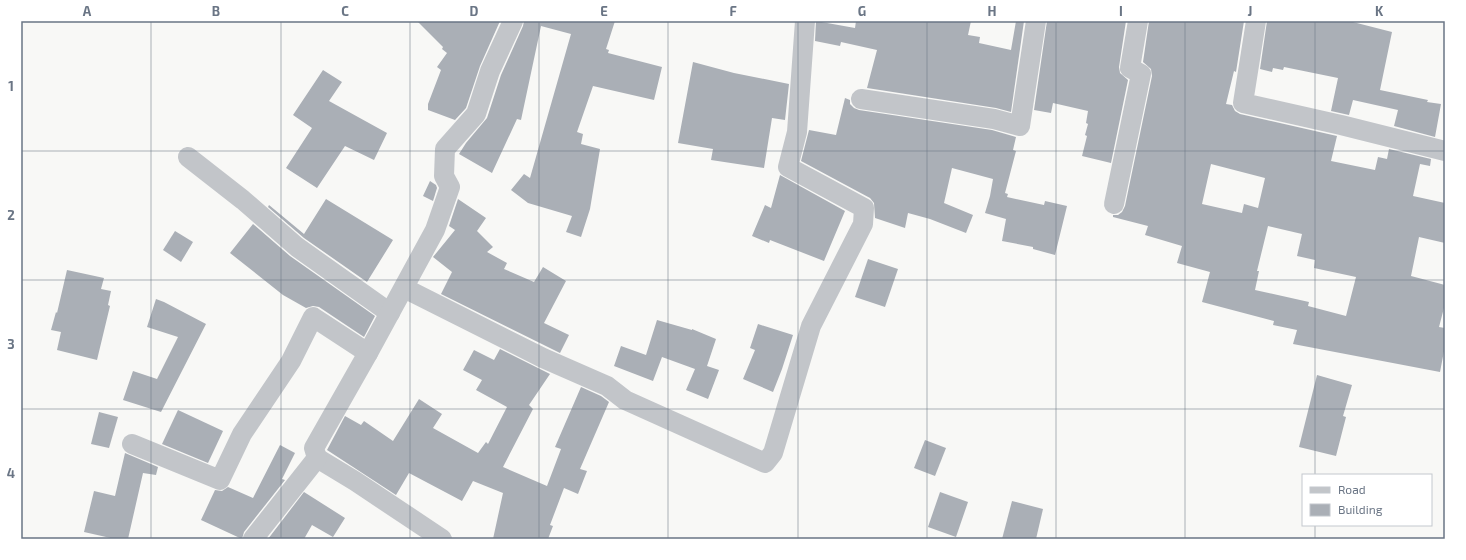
<svg xmlns="http://www.w3.org/2000/svg" width="1466" height="560" viewBox="0 0 1466 560" font-family="'Exo 2',sans-serif">
<rect width="100%" height="100%" fill="#f8f8f6"/>
<g fill="#aaafb6" fill-rule="evenodd">
<polygon points="417,21 500,21 480,66 466,108 455,120 428,110 428,104 441,70 437,67 447,53 442,49 443,47"/>
<polygon points="524,21 615,21 606,49 609,50 608,53 662,67 654,100 593,86 577,132 583,134 581,144 600,149 590,209 581,237 566,232 572,216 528,203 511,190 524,174 530,178 571,34 541,26 521,120 517,119 492,173 459,154 466,143 487,118 501,75 523,26"/>
<polygon points="816,21 855,28 856,21 971,21 968,35 980,37 979,43 1011,50 1016,21 1024,21 1011,112 996,108 867,88 877,50 841,42 840,46 815,41"/>
<polygon points="1047,21 1126,21 1119,67 1120,73 1128,80 1111,163 1082,156 1087,136 1085,135 1088,124 1086,123 1088,111 1053,103 1051,113 1034,110"/>
<path d="M1149,21H1244L1236,72L1234,71L1226,104L1232,105L1235,111L1240,114L1337,136L1331,161L1375,170L1378,157L1387,159L1389,149L1431,159L1430,166L1420,164L1413,196L1445,203V243L1419,237L1411,276L1445,285V304L1439,327L1445,328V346L1440,372L1293,344L1297,330L1273,325L1274,321L1202,302L1210,272L1177,263L1182,246L1145,235L1148,226L1113,217V215H1118L1122,212L1125,206L1152,76L1151,69L1143,62ZM1211,164L1265,178L1258,208L1244,204L1242,213L1202,204ZM1268,226L1302,234L1297,256L1315,260L1314,268L1356,277L1346,316L1308,306L1309,302L1255,290L1259,271H1257Z"/>
<polygon points="1267,21 1349,21 1392,32 1380,90 1428,100 1427,102 1441,104 1435,137 1394,126 1398,110 1353,100 1349,115 1331,111 1338,78 1284,67 1283,70 1273,68 1272,72 1260,69"/>
<polygon points="693,62 734,73 789,84 785,120 772,118 764,168 711,160 713,149 678,143"/>
<polygon points="323,70 342,82 329,101 387,133 374,160 345,146 317,188 286,168 312,128 293,115"/>
<polygon points="845,98 850,100 850,104 854,108 859,110 992,130 1016,137 1013,150 1016,151 1005,193 1008,194 1007,197 1044,205 1045,201 1067,206 1055,255 1033,249 1033,247 1002,241 1006,219 985,213 990,196 993,179 952,168 944,203 973,215 966,233 930,219 908,213 905,228 875,218 874,203 870,198 801,161 809,130 836,135"/>
<polygon points="780,175 845,211 824,261 770,240 769,243 752,236 765,205 771,208"/>
<polygon points="430,181 436,185 437,188 433,201 423,196"/>
<polygon points="326,199 393,240 367,282 304,238 268,207 269,205 304,234"/>
<polygon points="458,199 486,218 477,231 493,247 487,252 507,263 504,269 534,282 543,267 566,281 544,323 569,335 560,353 441,294 452,272 433,257 455,230 449,226"/>
<polygon points="253,224 290,256 375,316 364,337 319,307 313,306 306,308 283,295 230,253"/>
<polygon points="175,231 193,242 181,262 163,250"/>
<polygon points="868,259 898,269 885,307 855,297"/>
<polygon points="67,270 104,278 101,289 111,291 108,305 110,306 97,360 57,350 61,332 51,330 56,312 57,313"/>
<polygon points="156,299 164,302 206,324 161,412 123,400 133,371 157,379 178,337 147,327"/>
<polygon points="657,320 692,330 692,329 716,339 707,366 719,370 708,399 686,390 695,369 662,357 653,381 614,366 621,346 646,355"/>
<polygon points="758,324 793,335 782,369 773,392 743,379 755,350 750,348"/>
<polygon points="500,349 550,374 529,405 533,409 503,467 547,486 561,449 555,447 581,387 601,396 609,402 580,469 587,471 578,494 564,488 550,525 553,526 548,539 493,539 503,493 473,481 462,501 409,473 396,495 327,450 345,416 361,425 364,421 393,441 419,399 442,414 433,428 478,453 486,442 488,444 507,407 476,390 482,380 463,370 474,350 494,360"/>
<polygon points="1317,375 1352,385 1343,416 1346,417 1336,456 1299,447"/>
<polygon points="178,410 223,431 208,463 162,444"/>
<polygon points="99,412 118,417 109,448 91,444"/>
<polygon points="925,440 946,448 935,476 914,468"/>
<polygon points="280,445 295,453 282,479 285,480 244,532 242,539 201,520 215,490 222,491 228,487 253,498"/>
<polygon points="125,453 158,467 156,475 143,473 128,539 115,539 84,532 94,491 115,496"/>
<polygon points="304,492 345,518 333,537 312,525 304,539 268,539"/>
<polygon points="940,492 968,502 956,537 928,527"/>
<polygon points="1012,501 1043,509 1036,539 1002,539"/>
</g>
<g fill="none" stroke-linecap="round" stroke-linejoin="round">
<g stroke="#c2c5c9" stroke-width="20">
<polyline points="1256,21 1243,103 1341,125 1445,151"/>
<polyline points="861,99 994,119 1020,126 1036,21"/>
<polyline points="188,157 243,200 297,247 390,313"/>
<polyline points="1114,204 1141,74 1130,68 1138,21"/>
<polyline points="404,288 543,358 607,386 625,400 765,463 773,453 811,326 863,224 864,208 788,167 797,132 805,21"/>
<polyline points="132,444 220,480 242,434 291,361 313,317 368,353"/>
<polyline points="317,458 355,481 442,539"/>
<polyline points="253,539 317,458 314,448 368,353 435,230 450,187 444,176 445,149 476,114 490,71 513,21"/>
</g>
</g>
<path fill="none" stroke="#6a7585" stroke-width="1" stroke-opacity="0.55" d="M151,21V539M281,21V539M410,21V539M539,21V539M668,21V539M798,21V539M927,21V539M1056,21V539M1185,21V539M1315,21V475M21,151H1445M21,280H1445M21,409H1445M1315,525V539"/>
<rect width="1466" height="560" fill="none" stroke="#ffffff" stroke-width="44"/>
<rect x="1302" y="474" width="130" height="52" fill="#ffffff" stroke="#c3c8ce"/>
<rect x="1310" y="487" width="20" height="6" fill="#c2c5c9" stroke="#c3c8ce"/>
<text x="1338" y="494" font-size="12" fill="#6a7585">Road</text>
<rect x="1310" y="504" width="20" height="12" fill="#aaafb6" stroke="#c3c8ce"/>
<text x="1338" y="514" font-size="12" fill="#6a7585">Building</text>
<rect x="22" y="22" width="1422" height="516" fill="none" stroke="#6a7585" stroke-width="1.5"/>
<g font-size="13" text-anchor="middle" font-weight="bold" fill="#6a7585">
<text x="87" y="16">A</text>
<text x="216" y="16">B</text>
<text x="345" y="16">C</text>
<text x="474" y="16">D</text>
<text x="604" y="16">E</text>
<text x="733" y="16">F</text>
<text x="862" y="16">G</text>
<text x="992" y="16">H</text>
<text x="1121" y="16">I</text>
<text x="1250" y="16">J</text>
<text x="1379" y="16">K</text>
<text x="11" y="91">1</text>
<text x="11" y="220">2</text>
<text x="11" y="349">3</text>
<text x="11" y="478">4</text>
</g>
</svg>
